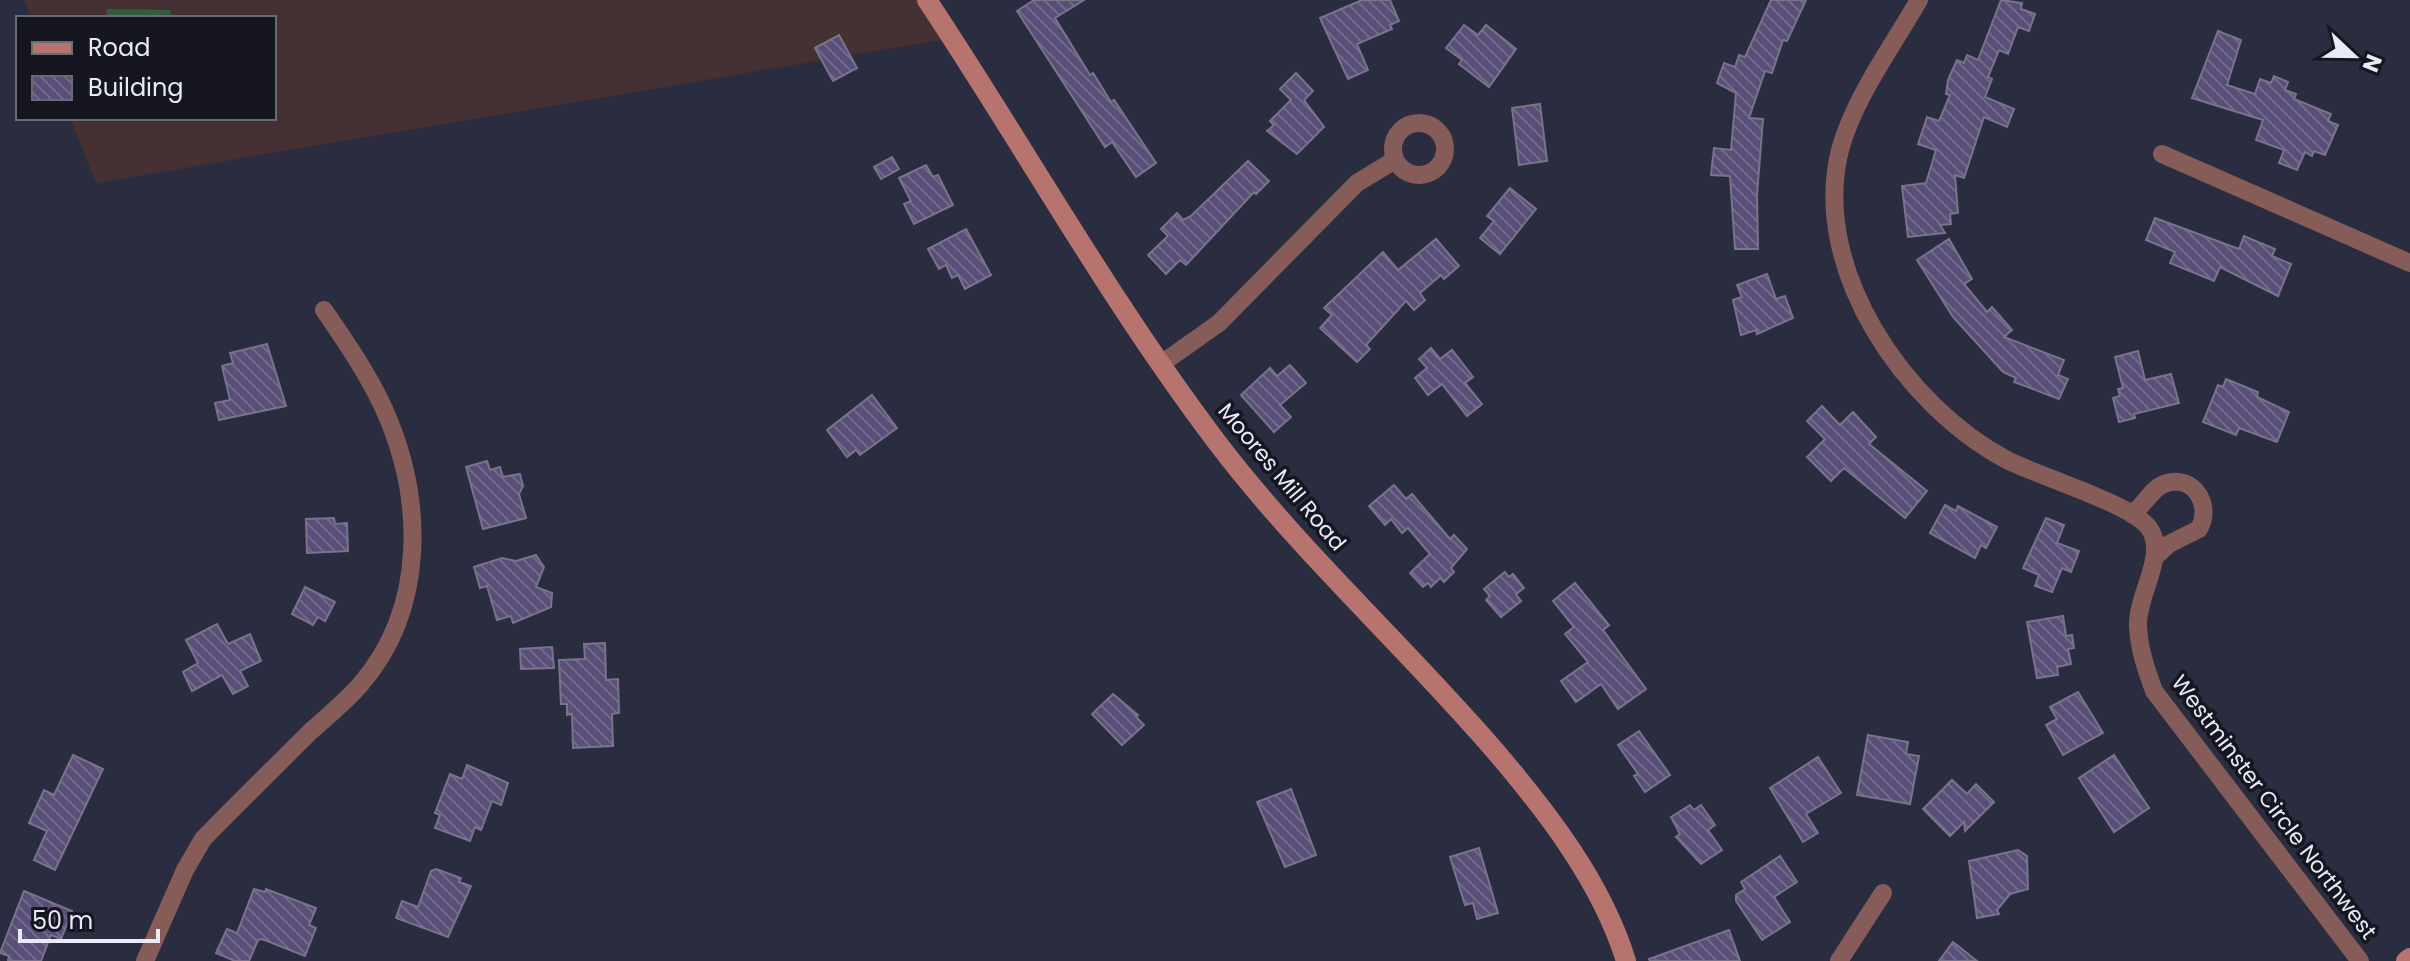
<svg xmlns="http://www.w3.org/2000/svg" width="2410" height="961" viewBox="0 0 2410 961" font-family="Poppins,sans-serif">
<defs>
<pattern id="building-back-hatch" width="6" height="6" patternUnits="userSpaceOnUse" patternTransform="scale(2)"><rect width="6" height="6" fill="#594e77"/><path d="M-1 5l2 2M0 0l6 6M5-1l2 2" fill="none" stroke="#71688b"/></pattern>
</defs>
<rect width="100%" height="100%" fill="#2a2d40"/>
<polygon fill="#453033" points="24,0 937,0 960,37 96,183 70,118 274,118 274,18 31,18"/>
<polygon fill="#345b40" points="107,9 171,10 170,18 106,18"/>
<g fill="url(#building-back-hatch)" stroke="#79748a" stroke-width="2">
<polygon points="1034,0 1084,0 1055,18 1090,75 1093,73 1111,102 1114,100 1156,163 1136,177 1112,142 1105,147 1017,11"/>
<polygon points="1362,0 1390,0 1399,21 1390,25 1392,29 1357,44 1368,70 1348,79 1320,18"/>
<polygon points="1771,0 1806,0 1787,41 1783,40 1772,73 1765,71 1749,118 1763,119 1757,195 1758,249 1735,249 1730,176 1711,175 1714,148 1731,150 1736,93 1717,83 1724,63 1735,67 1739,55 1745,57"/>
<polygon points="2001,0 2022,3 2021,9 2035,14 2029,31 2018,27 2008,54 1999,50 1988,77 1992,79 1985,97 2014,109 2007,127 1984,117 1964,178 1955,175 1958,213 1950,214 1951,224 1940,225 1945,233 1908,237 1902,186 1926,183 1936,150 1918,144 1927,117 1939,121 1950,95 1946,94 1948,80 1957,60 1964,63 1967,55 1978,60"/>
<polygon points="1464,25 1478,35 1486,25 1516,49 1489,87 1459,64 1462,60 1446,48"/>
<polygon points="2218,31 2241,40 2227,85 2255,94 2260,79 2271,83 2274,76 2288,82 2285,90 2296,94 2294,99 2331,114 2328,121 2338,125 2325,155 2314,151 2312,156 2305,152 2297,170 2279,163 2284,150 2256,140 2263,120 2192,98"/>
<polygon points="839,35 857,68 833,81 815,48"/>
<polygon points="1296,73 1313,91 1304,100 1324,127 1297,154 1267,131 1274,125 1270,121 1291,100 1280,89"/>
<polygon points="1540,104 1547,161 1519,165 1512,108"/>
<polygon points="892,157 899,169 881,179 874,167"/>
<polygon points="1248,161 1269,181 1256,194 1254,192 1186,265 1180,260 1166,274 1148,255 1168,236 1161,229 1177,213 1183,220 1191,216"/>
<polygon points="926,165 933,177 938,175 953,205 914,224 904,204 911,201 899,178"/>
<polygon points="1510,188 1536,209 1500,254 1480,238 1494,221 1487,216"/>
<polygon points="2155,218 2239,249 2244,236 2275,249 2272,256 2291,264 2278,296 2220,267 2214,281 2170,263 2175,252 2146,240"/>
<polygon points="966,229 991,275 965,289 958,275 952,278 946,265 939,269 928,249"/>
<polygon points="1436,239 1459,266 1444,279 1441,275 1420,293 1425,300 1414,310 1406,301 1366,345 1370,349 1357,362 1320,328 1332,315 1324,308 1383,252 1398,270"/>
<polygon points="1949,239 1972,279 1964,284 1987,312 1992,307 2012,330 2004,337 2064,360 2058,375 2068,379 2059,399 2014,382 2016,378 2003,372 1953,317 1917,260"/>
<polygon points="1767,274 1776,299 1785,296 1793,318 1757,334 1756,330 1741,335 1733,300 1742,297 1737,285"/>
<polygon points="267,344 286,406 219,420 215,403 230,400 222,366 233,363 230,353"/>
<polygon points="1431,348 1440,359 1452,350 1473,377 1465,383 1482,404 1467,416 1442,384 1428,395 1415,378 1427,368 1419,359"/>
<polygon points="2138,351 2145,380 2171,374 2179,403 2134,414 2135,418 2119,422 2113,398 2120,396 2118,389 2123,388 2115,357"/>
<polygon points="1290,365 1306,383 1280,405 1291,417 1274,432 1241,395 1270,368 1277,376"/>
<polygon points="2226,379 2258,392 2257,397 2289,412 2277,442 2239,428 2236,435 2203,422 2218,385 2223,387"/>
<polygon points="872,395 897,428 860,455 856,450 847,457 827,430"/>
<polygon points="1822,406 1840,425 1853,412 1876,437 1869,444 1927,491 1905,518 1844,468 1831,481 1807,457 1825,439 1807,421"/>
<polygon points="487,461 490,470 500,467 503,477 520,474 523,486 519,494 526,518 483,529 466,467"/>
<polygon points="1394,485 1406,499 1412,494 1450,539 1454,535 1467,549 1451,568 1454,572 1444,582 1440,578 1431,587 1428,583 1423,587 1410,573 1430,554 1408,528 1402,533 1391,519 1385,525 1369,506"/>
<polygon points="1945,505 1956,511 1958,506 1997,527 1986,548 1981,545 1975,558 1930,533"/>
<polygon points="334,518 335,524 347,523 348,551 307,553 306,519"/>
<polygon points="2046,518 2064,525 2057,543 2079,551 2071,572 2062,568 2052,592 2035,586 2039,575 2023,568"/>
<polygon points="536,555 544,567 536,587 552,593 551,607 513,623 511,616 497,620 487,586 480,588 474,567 502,558 516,561"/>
<polygon points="1505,572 1509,577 1513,574 1524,588 1516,594 1521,601 1501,617 1486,600 1490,596 1484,589"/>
<polygon points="1575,583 1609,625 1603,630 1646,689 1618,709 1601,684 1576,702 1561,681 1588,662 1565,634 1574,627 1553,601"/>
<polygon points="305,587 335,602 325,621 318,617 313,625 292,614"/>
<polygon points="2063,616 2066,636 2072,635 2074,648 2068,649 2071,664 2057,667 2058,675 2037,678 2027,622"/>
<polygon points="217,624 228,644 250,634 261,661 240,671 248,686 233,694 222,675 192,691 183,672 198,663 186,640"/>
<polygon points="605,643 606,680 618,679 619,713 612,714 613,746 573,748 572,714 567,715 567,704 561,704 559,660 585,659 584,644"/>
<polygon points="552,647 554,668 521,669 520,649"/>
<polygon points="2078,692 2103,733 2063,755 2046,725 2057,719 2050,707"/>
<polygon points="1113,694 1138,715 1136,717 1144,725 1122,745 1092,714"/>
<polygon points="1639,731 1670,775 1645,792 1634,776 1638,774 1618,745"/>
<polygon points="1868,735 1908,742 1906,754 1919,756 1910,804 1857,795"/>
<polygon points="73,755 103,769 55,870 34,860 47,831 29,823 44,790 54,795"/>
<polygon points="2114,755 2149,808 2114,832 2079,778"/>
<polygon points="1818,757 1841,793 1806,814 1818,833 1803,842 1770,788"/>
<polygon points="467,765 508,783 501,805 492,801 481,830 475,827 470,841 435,828 440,815 435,813 450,774 462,779"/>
<polygon points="1952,780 1967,794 1976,784 1994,802 1965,831 1964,822 1950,836 1923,809"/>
<polygon points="1291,789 1316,855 1285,867 1257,802"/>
<polygon points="1690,805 1694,810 1701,805 1715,825 1708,830 1722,850 1701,864 1676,837 1680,834 1671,817"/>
<polygon points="1479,848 1498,913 1477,919 1473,903 1465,905 1450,857"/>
<polygon points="2018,850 2027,856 2028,889 2010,894 1997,910 1999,914 1977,918 1969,861"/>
<polygon points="1780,856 1797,882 1774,897 1790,922 1762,940 1736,901 1736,895 1745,889 1741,882"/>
<polygon points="436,869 461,878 459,882 471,886 448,937 396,918 402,901 418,907 431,871"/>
<polygon points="254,889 265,892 266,889 316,908 309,925 316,928 305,956 262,939 258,940 249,961 235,961 216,953 227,929 237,933"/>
<polygon points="24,891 72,911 61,939 51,935 41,961 8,961 9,956 0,953"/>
<polygon points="1729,930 1740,961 1650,961 1649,959"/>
<polygon points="1953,942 1977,961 1939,961"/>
</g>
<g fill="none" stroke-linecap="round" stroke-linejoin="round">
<g stroke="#865c58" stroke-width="18">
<path d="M1919,0C1892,47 1854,98 1840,150C1810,269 1905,406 2007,460C2038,476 2132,504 2149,528C2168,554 2137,594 2138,626C2139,649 2146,669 2154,691L2360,961"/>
<circle cx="1419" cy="149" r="26"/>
<polyline points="2162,154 2410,263"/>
<polyline points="1161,364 1219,323 1357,183 1395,160"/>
<path d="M2132,514C2144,506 2151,489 2164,484C2193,473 2213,505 2199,529L2169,544L2157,555"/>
<path d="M145,961L185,870L203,839C239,802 275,767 311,731C328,716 345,702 360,685C427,608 424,498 384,409C368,374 346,342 324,310"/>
<polyline points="1839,961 1883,893"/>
</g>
<g stroke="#b7746e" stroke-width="20">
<path d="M927,0C1024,146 1110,301 1216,441C1300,552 1405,646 1496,752C1548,813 1602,883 1626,961"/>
<polyline points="2406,961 2410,958"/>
</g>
</g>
<g text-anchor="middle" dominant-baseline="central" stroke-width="7" stroke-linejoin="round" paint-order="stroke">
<g font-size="22" fill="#e8eaf7" stroke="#15161f">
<text transform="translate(1282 477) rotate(50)">Moores Mill Road</text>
<text transform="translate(2274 807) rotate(53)">Westminster Circle Northwest</text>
</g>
</g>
<rect x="16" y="16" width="260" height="104" fill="#15161f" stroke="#696b75" stroke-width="2"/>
<rect x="32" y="42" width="40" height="12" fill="#b7746e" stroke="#696b75" stroke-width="2"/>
<text x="88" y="56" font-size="24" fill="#e8eaf7">Road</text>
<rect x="32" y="76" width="40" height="24" fill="url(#building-back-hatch)" stroke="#696b75" stroke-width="2"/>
<text x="88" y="96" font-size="24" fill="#e8eaf7">Building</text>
<g transform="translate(2354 56) rotate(112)" stroke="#15161f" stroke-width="6" paint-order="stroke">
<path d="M0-6L14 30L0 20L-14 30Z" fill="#e8eaf7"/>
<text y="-12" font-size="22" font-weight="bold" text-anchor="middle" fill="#e8eaf7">N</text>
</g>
<path d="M20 929v12h138v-12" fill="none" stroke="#e8eaf7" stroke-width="4"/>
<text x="32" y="929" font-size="24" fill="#e8eaf7" stroke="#15161f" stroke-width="6" paint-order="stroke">50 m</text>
</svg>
